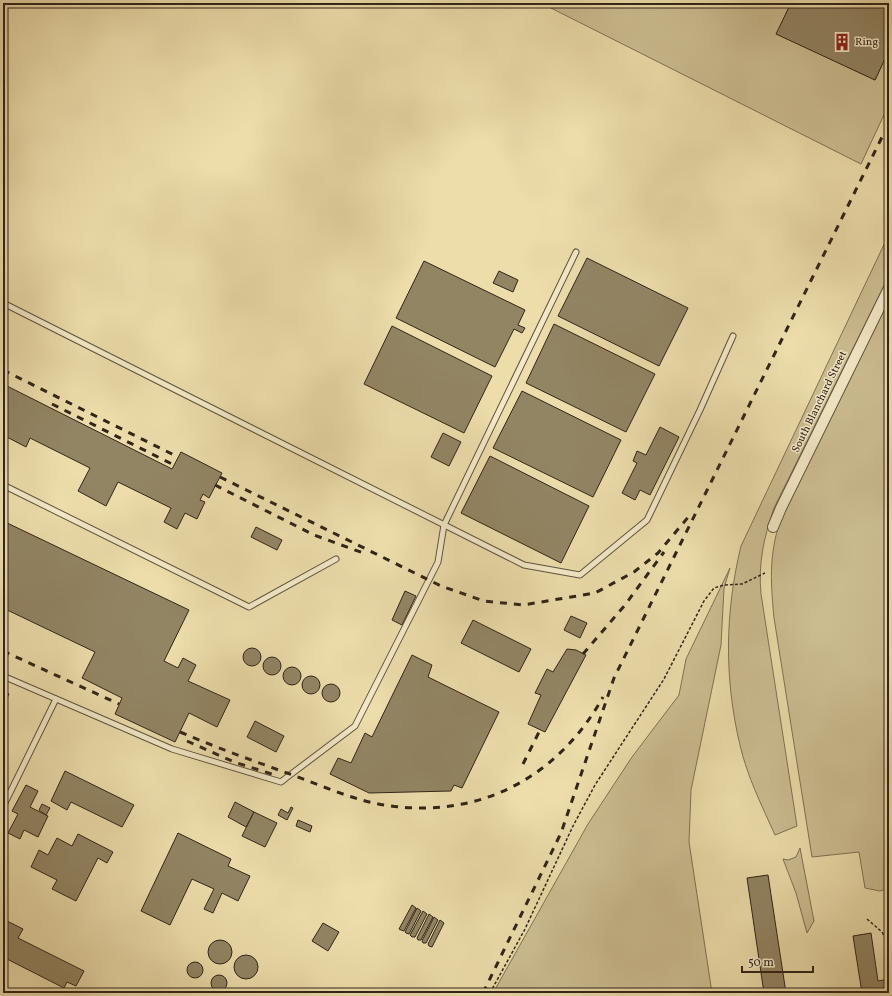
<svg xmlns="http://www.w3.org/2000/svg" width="892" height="996" viewBox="0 0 892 996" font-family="Vollkorn,serif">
<rect width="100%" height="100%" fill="#ecddab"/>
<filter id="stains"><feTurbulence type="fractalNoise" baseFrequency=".005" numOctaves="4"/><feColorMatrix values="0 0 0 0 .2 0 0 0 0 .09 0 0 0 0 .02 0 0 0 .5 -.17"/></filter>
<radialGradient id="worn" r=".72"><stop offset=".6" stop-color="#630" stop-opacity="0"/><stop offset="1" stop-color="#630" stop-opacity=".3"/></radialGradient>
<g fill="#ccbe92" stroke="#7e7254">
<polygon points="541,3 791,3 777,34 875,80 889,50 889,104 861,164"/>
<path d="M889,234V276L774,508C764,537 758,563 761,594L797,826L775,835C762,806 747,776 740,745C724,678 725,612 741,546Z"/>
<path d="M889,299V888L880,891L865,888L859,852L812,857L774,618C770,577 769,551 783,512Z"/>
<polygon points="730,568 724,588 721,645 691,790 689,842 712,993 493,993 588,824 632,757 679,695 686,659"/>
<polygon points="800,848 814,921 807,933 796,893 783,859 788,860 796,857"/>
</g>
<g fill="#928564" stroke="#302517">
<polygon points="791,3 889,3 889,50 875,80 776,34"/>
<polygon points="587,258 688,308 659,366 558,316"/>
<polygon points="424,261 525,310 518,325 525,328 522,333 514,329 495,367 396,318"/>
<polygon points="499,271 518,280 513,292 493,283"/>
<polygon points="554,324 655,374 626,432 526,383"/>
<polygon points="392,326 492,376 464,433 364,384"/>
<polygon points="3,384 172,469 181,452 222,473 209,498 203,494 200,500 205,502 197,519 185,513 177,529 164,522 171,508 118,482 106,506 78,491 90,468 30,438 26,447 3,435"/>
<polygon points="522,391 621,440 593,497 493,448"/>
<polygon points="660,427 679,437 650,495 640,490 635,500 622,493 637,463 633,461 637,451 646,455"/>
<polygon points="443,433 461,442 449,466 431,457"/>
<polygon points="490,456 589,506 561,563 461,513"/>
<polygon points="3,521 189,610 164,661 178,668 183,658 196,665 188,681 230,700 217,727 189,713 175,742 115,714 122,698 82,678 95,652 3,608"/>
<polygon points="256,527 282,540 277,550 251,537"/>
<polygon points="405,591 416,596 402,625 392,620"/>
<polygon points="571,616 587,623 580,638 564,630"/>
<polygon points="473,620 531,649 519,672 461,643"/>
<circle cx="252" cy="657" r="9"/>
<polygon points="567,649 576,650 586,655 545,732 528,724 541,695 535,693 547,669 553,672"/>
<polygon points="412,655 432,665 428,677 499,712 462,788 454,785 451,791 369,793 330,774 338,758 351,763 365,733 372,737"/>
<circle cx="272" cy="666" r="9"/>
<circle cx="292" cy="676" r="9"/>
<circle cx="311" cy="685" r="9"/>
<circle cx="331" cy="693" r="9"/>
<polygon points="3,691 9,694 3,706"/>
<polygon points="255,721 284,736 276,752 247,737"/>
<polygon points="65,771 134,805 122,827 71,802 67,810 51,801"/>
<polygon points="26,785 38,791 30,807 48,816 38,837 24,830 20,839 8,833 18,814 12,811"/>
<polygon points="235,802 254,812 246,827 228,817"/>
<polygon points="42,804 50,808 46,815 39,810"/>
<polygon points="291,807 293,808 287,820 278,815 281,809 288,813"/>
<polygon points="254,812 277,823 265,847 242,836"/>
<polygon points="298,820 312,826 310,832 296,826"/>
<polygon points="178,833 231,859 228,866 250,876 238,901 222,893 213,913 204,909 214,889 192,879 170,925 141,911"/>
<polygon points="78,834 113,852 107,863 98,858 76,901 52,889 57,880 31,867 39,850 48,855 57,838 72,846"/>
<polygon points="768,875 786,993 764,993 747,878"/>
<polygon points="412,905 416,908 404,931 401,930 399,929"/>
<polygon points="417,908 421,911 409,934 406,933 405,932"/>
<polygon points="423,911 427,914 415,937 412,937 410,935"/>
<polygon points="429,914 433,917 421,940 418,940 417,938"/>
<polygon points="434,917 438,920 426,943 423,943 422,941"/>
<polygon points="5,920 23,929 18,938 84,971 76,986 67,982 64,988 3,957 3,924"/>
<polygon points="440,920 444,923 432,947 429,946 428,944"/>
<polygon points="323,923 339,932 328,951 312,941"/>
<polygon points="871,933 878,981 889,979 889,993 862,993 853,936"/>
<circle cx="220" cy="952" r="12"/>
<circle cx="246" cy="967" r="12"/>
<circle cx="195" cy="970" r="8"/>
<circle cx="219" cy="983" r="8"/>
<polygon points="194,989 198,990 203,993 186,993"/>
</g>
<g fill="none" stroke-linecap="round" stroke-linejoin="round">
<g stroke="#5f533c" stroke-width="7">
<g id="service">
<polyline points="3,303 524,565 580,575 647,520 700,410 733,336"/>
<polyline points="3,485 249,607 336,559"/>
<polyline points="3,676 172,749 281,782 286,778 355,726 438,562 444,525 576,252"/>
<polyline points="3,807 56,699"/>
</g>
</g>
<g stroke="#5f533c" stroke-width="12">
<polyline id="minor" points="773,527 781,508 889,288"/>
</g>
<g stroke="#302517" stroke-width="1.5" stroke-dasharray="3 2" stroke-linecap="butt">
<polyline points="867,919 882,932 889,945"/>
<polyline points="490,993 525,929 573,826 595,785 664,679 704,601 714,588 724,585 742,584 765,573"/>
</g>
<use href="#service" stroke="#f3e9c8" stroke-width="5"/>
<use href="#minor" stroke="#f3e9c8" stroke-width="10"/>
<g stroke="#302517" stroke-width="3" stroke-dasharray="7 7" stroke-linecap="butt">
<polyline points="3,370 178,457"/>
<polyline points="52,404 174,465"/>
<polyline points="220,477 441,586 484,601 523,605 595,593 634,572 658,553 690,515"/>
<polyline points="215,485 314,535 366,554"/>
<polyline points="3,651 119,704"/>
<polyline points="583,654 625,605 664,552"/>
<path d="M180,732C215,747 251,760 287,773C321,785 356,802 391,806C482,818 559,776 603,697"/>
<polyline points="187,741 234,762 278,776"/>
<polyline points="523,764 540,730"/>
<polyline points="483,993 561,833 614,678 889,123"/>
</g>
</g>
<defs>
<g id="building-bare" transform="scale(1.38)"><path d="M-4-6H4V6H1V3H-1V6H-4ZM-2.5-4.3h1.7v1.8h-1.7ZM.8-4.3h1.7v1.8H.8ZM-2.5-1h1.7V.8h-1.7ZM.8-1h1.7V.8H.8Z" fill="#8f2418" stroke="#f3e9c8" stroke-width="2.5" paint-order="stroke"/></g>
</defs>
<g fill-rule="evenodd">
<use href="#building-bare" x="842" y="42"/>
</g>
<g text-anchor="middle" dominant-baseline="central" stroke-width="3" stroke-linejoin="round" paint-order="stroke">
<g font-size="11" fill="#302517" stroke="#f3e9c8" text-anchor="start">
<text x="855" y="42">Ring</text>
</g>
<g font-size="11" fill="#302517" stroke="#f3e9c8">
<text transform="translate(820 402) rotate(-64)">South Blanchard Street</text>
</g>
</g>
<rect width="892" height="996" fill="none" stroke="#ecddab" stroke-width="16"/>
<rect x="4" y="4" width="884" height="988" fill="none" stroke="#302517" stroke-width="2"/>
<rect x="8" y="8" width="876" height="980" fill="none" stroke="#302517"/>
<path d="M742 966v6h71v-6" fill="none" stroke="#302517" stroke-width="2"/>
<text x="748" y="966" font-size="12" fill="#302517" stroke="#f3e9c8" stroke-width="3" paint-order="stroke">50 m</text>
<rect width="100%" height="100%" filter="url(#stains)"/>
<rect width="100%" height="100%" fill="url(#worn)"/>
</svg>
